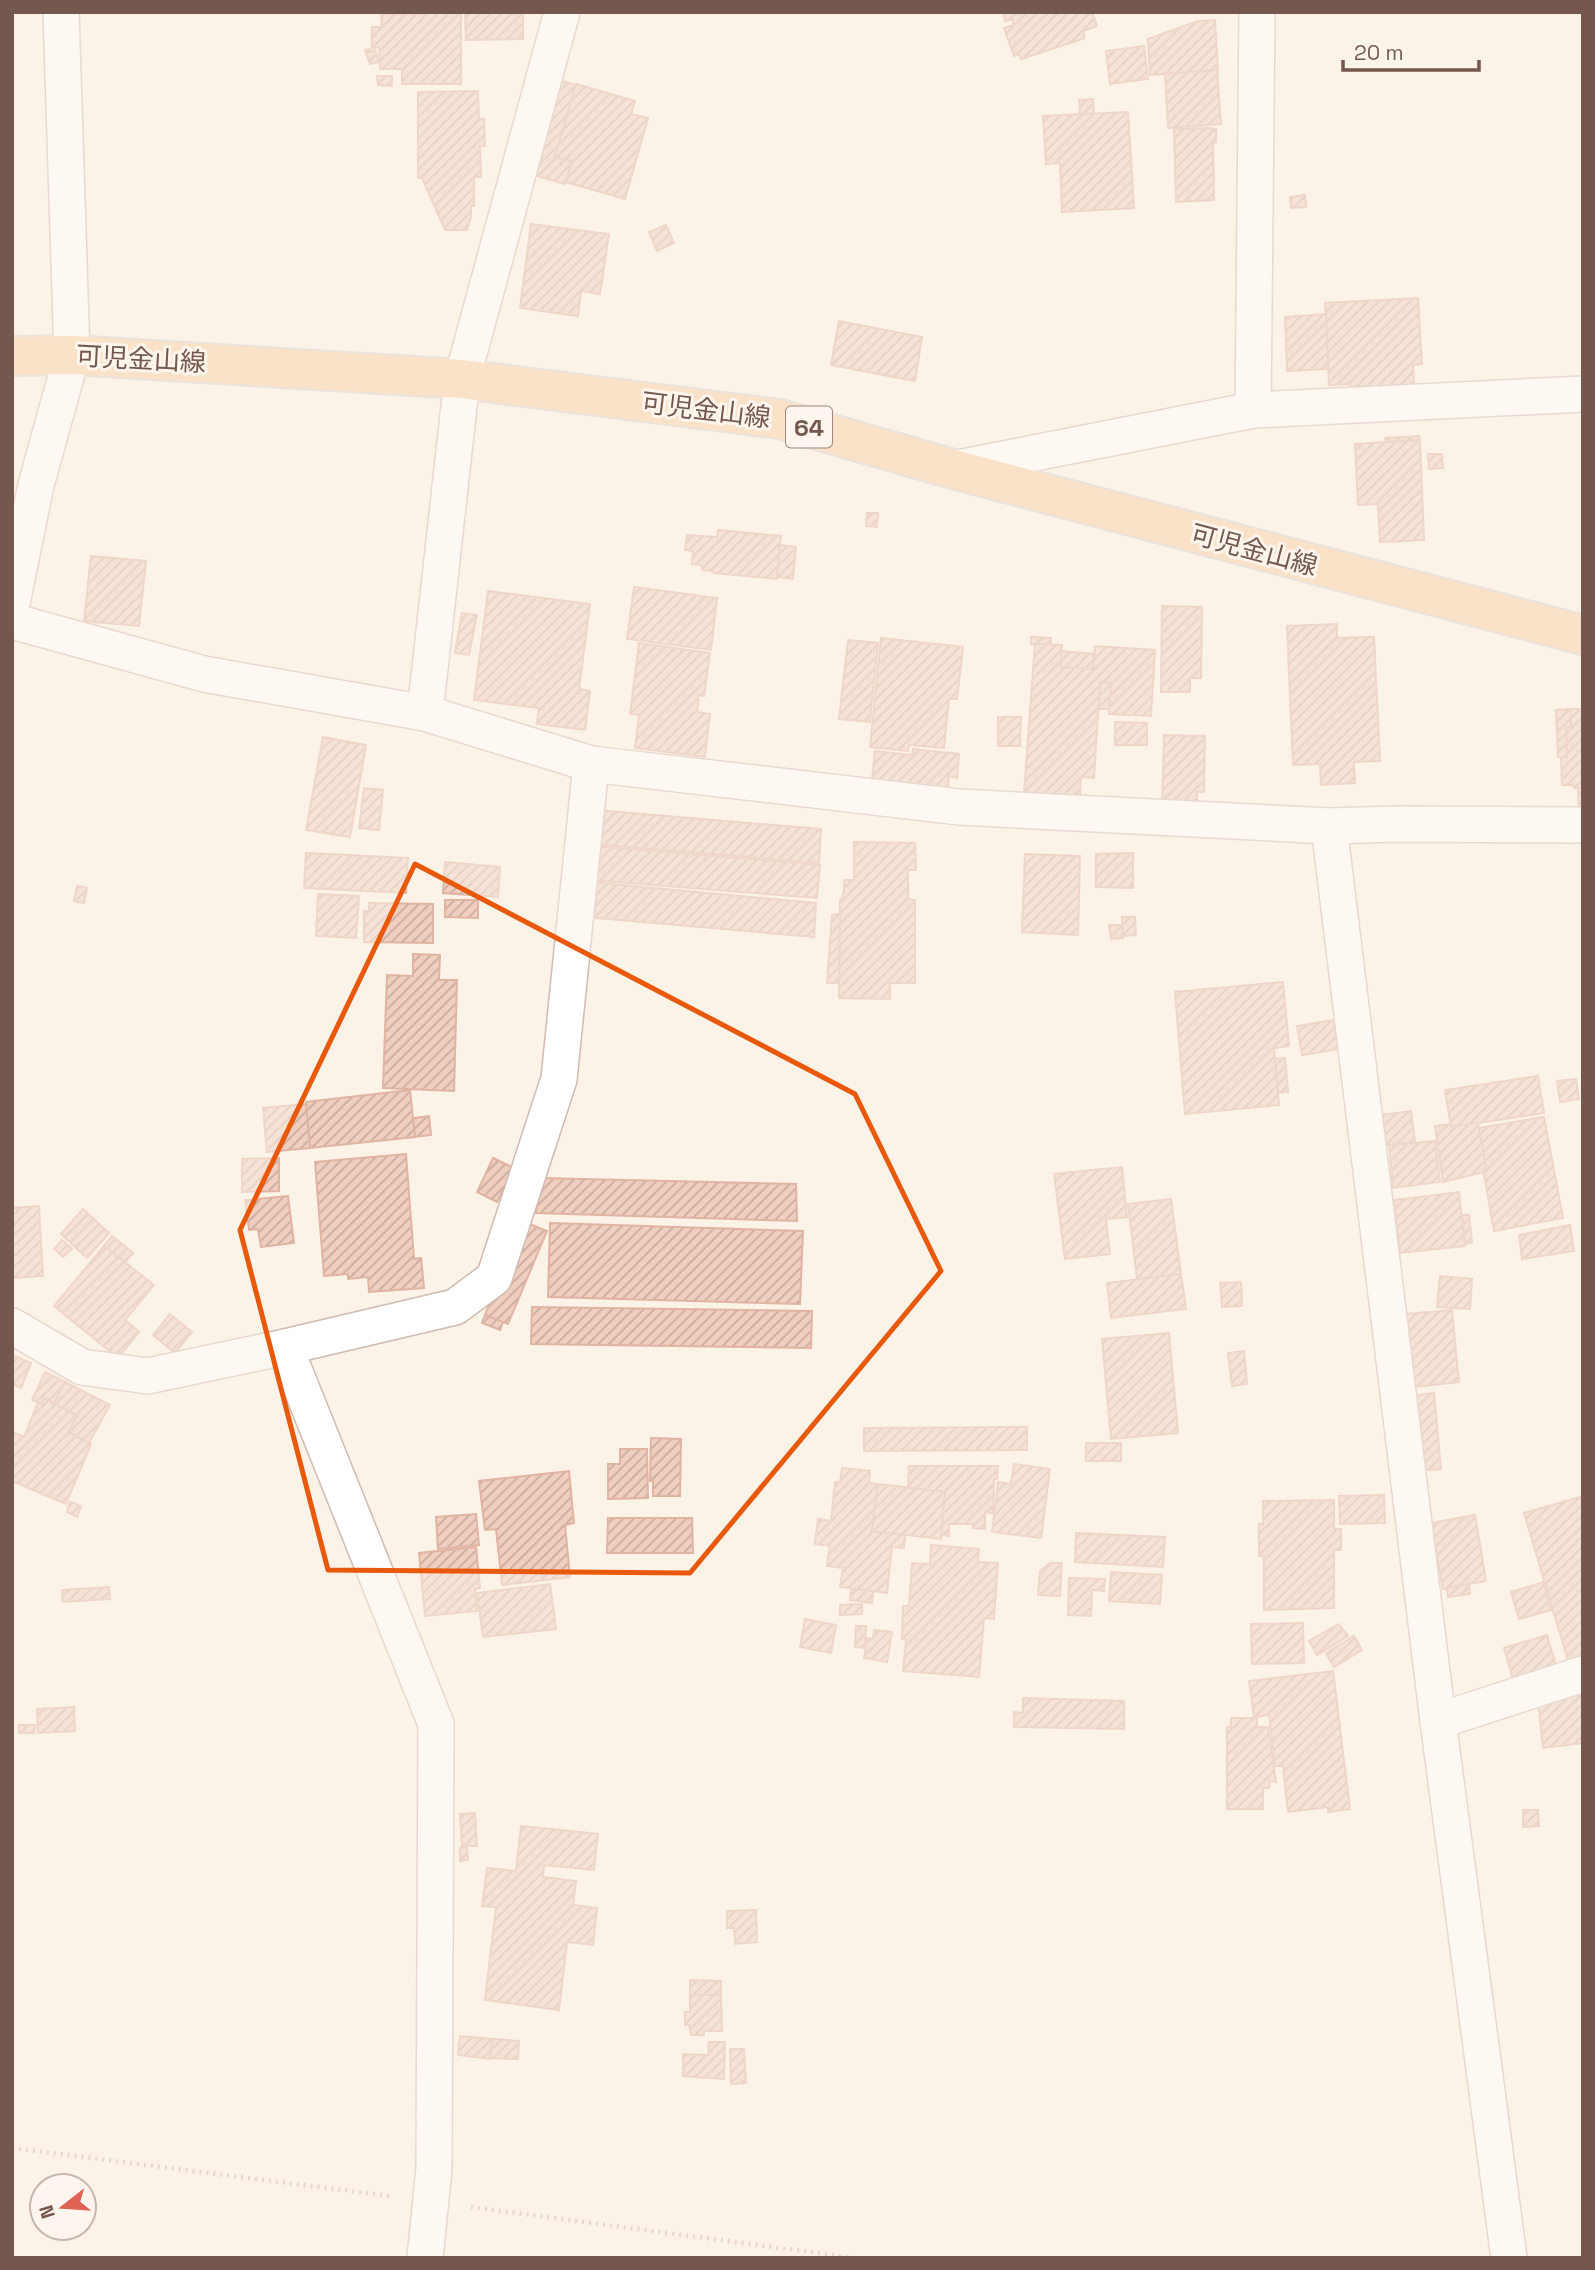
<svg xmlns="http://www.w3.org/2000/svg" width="1595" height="2270" viewBox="0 0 1595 2270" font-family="'Space Grotesk','Noto Sans JP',sans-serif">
<defs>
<pattern id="building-hatch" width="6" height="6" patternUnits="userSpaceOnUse" patternTransform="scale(1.75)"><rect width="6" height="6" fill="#f0cfc0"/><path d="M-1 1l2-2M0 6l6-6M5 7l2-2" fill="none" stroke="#c7ab9e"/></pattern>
</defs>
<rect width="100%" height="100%" fill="#fbf2e8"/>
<g fill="url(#building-hatch)" stroke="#e1b4a2" stroke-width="2">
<polygon points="424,12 461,12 461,84 402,84 402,69 380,69 379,47 372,48 372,27 382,27 381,14 424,14"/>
<polygon points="465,12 523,12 523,39 466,40"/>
<polygon points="1003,12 1092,12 1097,26 1083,31 1085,38 1021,59 1019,54 1014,56 1004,28 1014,25 1012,19 1005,21"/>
<polygon points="1215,20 1218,70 1150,75 1148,39 1198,21"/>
<polygon points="1144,46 1148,79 1110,84 1106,51"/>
<polygon points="370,49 371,52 375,50 379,62 370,64 365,50"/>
<polygon points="1217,70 1221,124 1168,128 1165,74"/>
<polygon points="377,76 392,76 392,86 378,85"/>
<polygon points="551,78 576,85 555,157 572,161 565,184 524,172"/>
<polygon points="576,84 635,101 631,114 648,118 625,199 566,182 572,161 555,157"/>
<polygon points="478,91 479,119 484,119 485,146 480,146 481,177 474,177 474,206 471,206 471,217 467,230 445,230 422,178 418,178 418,92"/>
<polygon points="1093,99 1094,114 1080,114 1079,100"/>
<polygon points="1128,112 1134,208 1062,212 1060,163 1046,164 1043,116"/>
<polygon points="1211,128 1216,129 1216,142 1213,143 1214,200 1176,202 1174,129"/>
<polygon points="1305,195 1306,207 1291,208 1290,197"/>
<polygon points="531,224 609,234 600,294 581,291 578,316 520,308"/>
<polygon points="666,225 674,243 657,251 649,232"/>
<polygon points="1418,298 1422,364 1413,365 1414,388 1351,392 1350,384 1329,385 1325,303"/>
<polygon points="1326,314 1328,369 1287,371 1285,317"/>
<polygon points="839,321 922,337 915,381 831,365"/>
<polygon points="1419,436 1420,440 1386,442 1385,438"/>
<polygon points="1420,440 1424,540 1380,542 1378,504 1358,505 1355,444"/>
<polygon points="1428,454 1442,454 1443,468 1429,469"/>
<polygon points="867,513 878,513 877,527 866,526"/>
<polygon points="718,530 781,536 777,579 714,573 713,571 702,570 702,565 692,564 693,551 685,550 687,535 717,537"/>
<polygon points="780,545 796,547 793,579 777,577"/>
<polygon points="91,556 146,561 139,626 84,621"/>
<polygon points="634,587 717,598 711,650 627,639"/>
<polygon points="488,591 590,604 579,689 590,691 585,730 537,724 539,708 474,700"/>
<polygon points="1162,606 1202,607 1201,678 1190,678 1190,692 1161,692"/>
<polygon points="462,613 477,615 469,655 455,653"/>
<polygon points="1337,624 1337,638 1374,637 1380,761 1354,762 1355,783 1321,785 1320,764 1293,765 1287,626"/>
<polygon points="1031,637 1051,638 1051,645 1031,644"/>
<polygon points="881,638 963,647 957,699 949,699 944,748 909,745 908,751 870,747"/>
<polygon points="848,640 878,643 870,722 839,719"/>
<polygon points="639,643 710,653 704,696 699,695 697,712 710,714 705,757 635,748 639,715 630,714"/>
<polygon points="1035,644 1062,645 1061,667 1093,669 1095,646 1155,650 1151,716 1109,714 1111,683 1100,682 1094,778 1081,777 1079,810 1023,806"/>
<polygon points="1061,651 1094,654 1093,669 1061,667"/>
<polygon points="1100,682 1111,683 1109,709 1099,709"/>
<polygon points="1570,709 1583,709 1583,788 1574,788 1573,785 1562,785 1561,757 1567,757 1566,727 1571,727"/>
<polygon points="1570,709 1571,727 1566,727 1567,757 1558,757 1556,710"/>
<polygon points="998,717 1021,717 1020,746 998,746"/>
<polygon points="1115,722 1147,723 1147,745 1115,745"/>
<polygon points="1164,735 1205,736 1204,792 1197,792 1197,812 1162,812"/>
<polygon points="323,737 366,745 350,837 306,830"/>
<polygon points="913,749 959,754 957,778 949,776 947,796 871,789 875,751 912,755"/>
<polygon points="364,788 383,790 379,830 359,828"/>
<polygon points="1578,788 1583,788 1583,815 1579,815"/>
<polygon points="596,810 821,829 819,863 593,844"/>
<polygon points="854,842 915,843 916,870 908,870 908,899 915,900 915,983 890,983 890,999 839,998 840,900 842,899 843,893 844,893 844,880 854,880"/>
<polygon points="592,846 820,865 817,898 590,880"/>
<polygon points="306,853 408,858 406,893 304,888"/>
<polygon points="1133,853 1133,888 1096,887 1096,854"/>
<polygon points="1025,854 1080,856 1078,935 1022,932"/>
<polygon points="445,862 500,867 498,897 443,893"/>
<polygon points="589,882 816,903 814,937 586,917"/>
<polygon points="77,886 87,888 84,903 74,901"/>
<polygon points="318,894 359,896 356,938 316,936"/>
<polygon points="445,900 478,900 478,918 445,917"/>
<polygon points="369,903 433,904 433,943 364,942 364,911 369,911"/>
<polygon points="840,914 839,983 827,983 832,915"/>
<polygon points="1122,917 1135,917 1136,935 1123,936"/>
<polygon points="1109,925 1122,925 1123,938 1111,939"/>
<polygon points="413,954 440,955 439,980 457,980 454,1091 383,1088 387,975 413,976"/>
<polygon points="1283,982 1289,1046 1274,1048 1279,1105 1185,1114 1175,992"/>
<polygon points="1334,1020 1339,1049 1302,1055 1297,1026"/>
<polygon points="1285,1058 1288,1092 1278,1093 1275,1059"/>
<polygon points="1538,1076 1544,1113 1451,1127 1445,1090"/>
<polygon points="1576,1079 1579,1099 1560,1102 1557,1081"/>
<polygon points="410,1090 415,1137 310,1148 306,1102"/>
<polygon points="306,1104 310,1148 267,1152 263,1108"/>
<polygon points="1411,1111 1415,1142 1384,1146 1380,1115"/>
<polygon points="429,1116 431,1135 415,1137 413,1118"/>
<polygon points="1544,1117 1563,1218 1494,1231 1483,1169 1486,1168 1479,1128"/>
<polygon points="1478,1123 1486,1168 1483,1169 1484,1172 1443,1182 1435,1126 1451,1124 1451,1127"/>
<polygon points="1435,1141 1440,1182 1393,1188 1389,1145"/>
<polygon points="406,1154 414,1259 421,1258 424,1288 369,1292 368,1277 348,1279 348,1274 324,1276 315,1162"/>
<polygon points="279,1158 279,1191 242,1192 242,1159"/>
<polygon points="493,1158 514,1168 497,1202 477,1192"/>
<polygon points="1122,1167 1127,1217 1106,1219 1110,1254 1065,1259 1054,1174"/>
<polygon points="540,1178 796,1184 797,1221 536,1213"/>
<polygon points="1459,1192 1465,1246 1400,1253 1394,1200"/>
<polygon points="288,1196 294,1243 261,1247 258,1229 249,1230 245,1200"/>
<polygon points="1171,1199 1181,1274 1137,1279 1128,1204"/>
<polygon points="39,1206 43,1276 12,1278 12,1208"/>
<polygon points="83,1209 109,1233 87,1258 61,1234"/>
<polygon points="1462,1215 1469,1215 1472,1243 1465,1244"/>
<polygon points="522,1221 547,1231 508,1324 485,1315"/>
<polygon points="550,1223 803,1231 800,1304 548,1297"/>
<polygon points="1570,1225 1574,1251 1522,1259 1519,1235"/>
<polygon points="112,1236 133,1253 126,1262 104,1246"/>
<polygon points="62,1240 72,1249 63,1257 54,1249"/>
<polygon points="104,1246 154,1285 125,1320 139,1332 118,1358 54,1306"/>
<polygon points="1181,1274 1186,1309 1111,1318 1107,1283"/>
<polygon points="1440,1276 1472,1279 1470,1309 1437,1307"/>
<polygon points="1241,1282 1242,1306 1222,1307 1220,1283"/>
<polygon points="532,1307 812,1311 811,1348 531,1344"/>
<polygon points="1452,1310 1459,1382 1413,1387 1405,1314"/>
<polygon points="170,1314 192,1332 175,1353 153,1335"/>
<polygon points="485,1315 503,1322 500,1330 482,1323"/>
<polygon points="1169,1333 1178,1433 1111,1439 1102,1339"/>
<polygon points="1244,1351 1247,1384 1232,1386 1228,1353"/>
<polygon points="12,1355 31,1363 21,1388 12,1384"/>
<polygon points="45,1372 65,1382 54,1403 44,1398 42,1404 32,1400"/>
<polygon points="65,1382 110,1405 89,1443 68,1432 77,1416 54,1403"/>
<polygon points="1434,1393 1441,1469 1419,1471 1411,1396"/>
<polygon points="44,1398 77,1416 68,1432 91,1444 66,1504 12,1481 14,1463 12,1462 12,1432 24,1437 38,1403 42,1404"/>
<polygon points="1027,1427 1027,1450 864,1451 864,1428"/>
<polygon points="651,1438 681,1439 680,1496 653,1496 653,1481 650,1481"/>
<rect x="1086" y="1443" width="35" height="18"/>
<polygon points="620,1449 647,1449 648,1498 608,1499 608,1464 620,1464"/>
<polygon points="1014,1464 1050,1469 1041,1538 992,1532 998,1482 1011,1484"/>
<polygon points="909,1466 998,1466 997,1479 994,1479 993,1513 985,1512 985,1529 973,1528 973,1524 949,1524 949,1536 941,1535 945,1492 908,1488"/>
<polygon points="842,1468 870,1471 869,1483 878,1484 872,1531 905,1535 904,1548 892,1547 887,1593 840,1587 843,1568 827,1566 830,1546 815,1544 818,1519 831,1521 835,1482 840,1482"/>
<polygon points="569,1471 574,1523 565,1525 570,1577 502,1585 496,1529 485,1530 479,1481"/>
<polygon points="878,1484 945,1492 941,1539 872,1531"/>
<polygon points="1384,1495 1385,1523 1340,1524 1339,1496"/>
<polygon points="1583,1496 1583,1660 1569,1664 1524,1513"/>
<polygon points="1334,1500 1334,1529 1341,1529 1341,1550 1334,1550 1334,1608 1264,1610 1264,1556 1259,1556 1259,1524 1263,1524 1263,1501"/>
<polygon points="70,1502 81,1506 77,1517 67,1512"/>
<polygon points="476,1514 479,1545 438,1549 436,1517"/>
<polygon points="1475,1515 1486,1581 1443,1589 1431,1523"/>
<polygon points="608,1518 692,1518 693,1553 607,1553"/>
<polygon points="1076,1533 1165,1537 1163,1567 1075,1562"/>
<polygon points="931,1545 979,1549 978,1562 998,1563 994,1619 984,1618 979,1677 903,1671 906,1640 902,1639 903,1606 909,1606 912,1563 930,1564"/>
<polygon points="476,1547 480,1588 475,1589 477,1611 425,1616 419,1553"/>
<polygon points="1050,1563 1062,1563 1060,1596 1038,1595 1040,1571"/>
<polygon points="1111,1572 1162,1575 1160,1604 1109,1601"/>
<polygon points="1069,1578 1105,1579 1104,1591 1092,1590 1091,1616 1068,1615"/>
<polygon points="1544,1582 1551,1610 1519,1619 1511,1592"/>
<polygon points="550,1584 556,1629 483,1637 477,1593"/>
<polygon points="1469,1584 1470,1594 1448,1597 1447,1588"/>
<polygon points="109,1587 110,1599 63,1602 62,1590"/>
<polygon points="851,1589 873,1591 872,1603 850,1600"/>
<polygon points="862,1604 862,1614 840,1615 840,1605"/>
<polygon points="805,1619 836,1625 831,1653 800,1647"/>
<polygon points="1303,1623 1304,1663 1252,1664 1251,1624"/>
<polygon points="1339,1624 1348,1636 1317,1655 1309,1641"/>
<polygon points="856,1626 866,1626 865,1648 855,1647"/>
<polygon points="874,1630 892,1632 887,1662 864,1658 867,1638 873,1639"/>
<polygon points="1547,1635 1556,1666 1513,1679 1504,1648"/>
<polygon points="1354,1636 1362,1650 1334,1667 1326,1653"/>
<polygon points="1333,1671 1350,1809 1328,1812 1328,1807 1288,1812 1283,1766 1275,1766 1269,1715 1254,1717 1249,1681"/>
<polygon points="1583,1694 1583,1743 1543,1748 1538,1699"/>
<polygon points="1023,1698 1124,1701 1124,1729 1014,1727 1014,1712 1023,1713"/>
<polygon points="74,1707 75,1731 38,1733 37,1709"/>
<polygon points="1231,1718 1257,1718 1257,1727 1268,1727 1276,1782 1270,1781 1269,1788 1263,1788 1263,1809 1227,1809 1227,1727 1231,1727"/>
<polygon points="19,1725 35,1725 34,1733 19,1733"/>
<polygon points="1523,1810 1538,1810 1539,1826 1523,1827"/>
<polygon points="475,1813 477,1846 462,1846 460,1814"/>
<polygon points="521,1826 598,1834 594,1870 544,1865 543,1877 576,1881 573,1905 597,1908 593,1945 567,1942 559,2010 485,2000 496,1907 482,1906 487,1868 516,1871"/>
<polygon points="467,1847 468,1860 460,1861 460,1848"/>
<polygon points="756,1910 757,1942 735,1944 734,1928 727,1928 727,1911"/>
<polygon points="690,1980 721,1981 721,1995 690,1995"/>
<polygon points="690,1995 721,1995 722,2031 704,2031 704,2035 691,2035 689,2025 685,2025 685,2012 690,2012"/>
<polygon points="460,2036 493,2039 490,2059 458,2055"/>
<polygon points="493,2039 519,2041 518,2059 490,2058"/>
<polygon points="709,2042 725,2042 724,2079 683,2076 683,2054 708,2055"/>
<polygon points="730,2049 744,2049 746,2083 731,2084"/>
</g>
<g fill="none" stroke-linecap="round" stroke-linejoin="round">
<g stroke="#cfbbb1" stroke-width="38">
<g id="street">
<polyline points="1253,410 1257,12"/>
<polyline points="953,469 1253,410 1583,394"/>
<polyline points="12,603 36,485 72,355 61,12"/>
<polyline points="12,621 204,674 425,713 591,764 959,807 1329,826 1398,824 1583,825"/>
<polyline points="425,713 462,379 562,12"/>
<polyline points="1329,826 1438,1721 1509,2258"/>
<polyline points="12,1326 82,1367 148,1376 285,1347 455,1307 494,1278 559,1079 591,764"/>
<polyline points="285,1347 436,1724 434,2169 425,2258"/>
<polyline points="1438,1721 1583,1674"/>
</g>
</g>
<g stroke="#d8d0cd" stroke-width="42">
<polyline id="primary" points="12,356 72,355 462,379 779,419 953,469 1583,635"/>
</g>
<g stroke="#d5b2a3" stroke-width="4.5" stroke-dasharray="2 5" stroke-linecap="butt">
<polyline points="12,2148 390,2196"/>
<polyline points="471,2207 856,2258"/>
</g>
<use href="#street" stroke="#fff" stroke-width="35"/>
<use href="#primary" stroke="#f7cfa3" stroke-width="38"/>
</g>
<path d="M0 0H1595V2270H0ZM415,864L855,1094L941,1271L690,1573L328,1570L240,1230Z" fill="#fbf2e8" fill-opacity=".55" fill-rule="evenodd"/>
<path fill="none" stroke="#e8590c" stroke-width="5" stroke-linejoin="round" d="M415,864L855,1094L941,1271L690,1573L328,1570L240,1230Z"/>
<g text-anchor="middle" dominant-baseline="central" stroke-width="6" stroke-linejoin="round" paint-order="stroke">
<rect fill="#fef6ee" stroke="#9d877d" stroke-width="2" x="786" y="406.5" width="46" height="41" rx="5"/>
<g font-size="24" font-weight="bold" fill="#74574d">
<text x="809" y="427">64</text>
</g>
<g font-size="26" fill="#74574d" stroke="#fef6ee">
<text transform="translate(141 359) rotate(3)">可児金山線</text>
<text transform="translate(706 410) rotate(7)">可児金山線</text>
<text transform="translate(1254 550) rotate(15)">可児金山線</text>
</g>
</g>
<rect width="1595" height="2270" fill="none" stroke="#74574d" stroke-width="28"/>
<g transform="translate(63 2207) rotate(253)"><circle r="33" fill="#fef6ee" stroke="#c7b6ae" stroke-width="2"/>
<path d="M0-5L12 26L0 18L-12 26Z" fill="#df6453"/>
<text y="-10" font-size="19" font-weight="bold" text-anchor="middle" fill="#74574d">N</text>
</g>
<path d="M1343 60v10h136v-10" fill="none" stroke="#74574d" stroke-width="3.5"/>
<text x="1354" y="60" font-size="21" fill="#74574d" stroke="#fef6ee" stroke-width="5" paint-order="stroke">20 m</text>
</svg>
